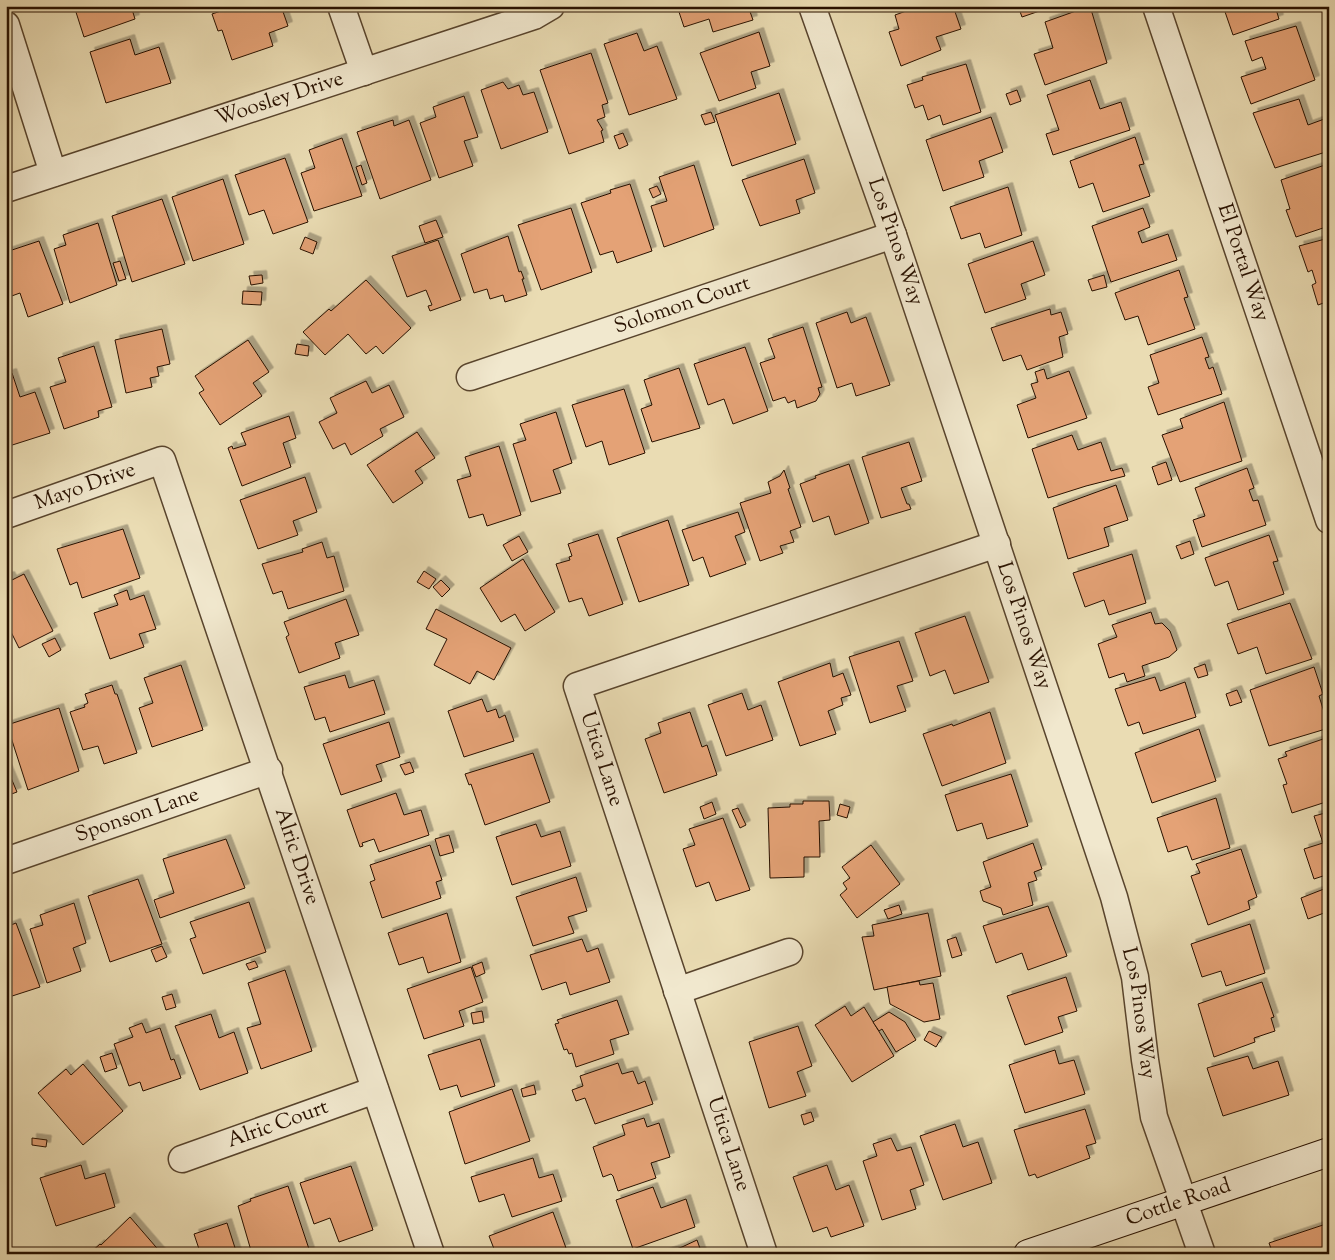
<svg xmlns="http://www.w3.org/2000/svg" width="1335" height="1260" viewBox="0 0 1335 1260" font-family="'Sorts Mill Goudy',serif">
<defs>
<filter id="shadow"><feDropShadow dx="4.5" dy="-4.5" stdDeviation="0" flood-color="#0004"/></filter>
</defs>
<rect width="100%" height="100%" fill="#eadcb3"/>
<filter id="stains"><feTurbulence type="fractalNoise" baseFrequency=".004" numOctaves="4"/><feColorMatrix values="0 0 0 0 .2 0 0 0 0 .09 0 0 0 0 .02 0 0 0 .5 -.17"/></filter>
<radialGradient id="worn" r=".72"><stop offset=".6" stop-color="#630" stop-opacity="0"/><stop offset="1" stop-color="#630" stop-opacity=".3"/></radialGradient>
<g fill="#e4a276" stroke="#281100" filter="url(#shadow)">
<polygon points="74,6 131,6 135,19 84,37"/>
<polygon points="236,6 281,6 288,26 269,33 273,46 232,60 222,30 218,31 212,14"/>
<polygon points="677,6 748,6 753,20 713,32 709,19 684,27"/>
<polygon points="920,6 953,6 961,29 936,37 941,50 901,66 889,32 899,29 895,15"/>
<polygon points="1018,6 1054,6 1022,17"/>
<polygon points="1090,6 1107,63 1045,85 1034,54 1053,48 1045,22"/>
<polygon points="1223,6 1275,6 1279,19 1233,35"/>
<polygon points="1296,26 1315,80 1251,104 1241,77 1266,69 1262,57 1252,61 1245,41"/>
<polygon points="759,32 770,66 751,72 756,88 719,101 700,53"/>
<polygon points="637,33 644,51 657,46 677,99 629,115 604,44"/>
<polygon points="130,39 135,55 159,47 171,83 106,103 90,52"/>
<polygon points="591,53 608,103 602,105 605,117 597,120 603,130 601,131 604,142 569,154 540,70"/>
<polygon points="966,64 981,112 943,125 940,115 928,120 923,105 915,108 907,85 923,80 922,77"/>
<polygon points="1090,80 1100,109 1121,102 1130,130 1053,155 1046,134 1059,130 1047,95"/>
<polygon points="503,82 508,89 519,85 523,95 534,92 548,132 501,149 481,90"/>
<polygon points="1017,90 1021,101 1010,105 1006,94"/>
<polygon points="779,93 796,144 732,166 715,115"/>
<polygon points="464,96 478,137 464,141 473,166 439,178 420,123 436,117 433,107"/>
<polygon points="1299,99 1308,125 1327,118 1329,151 1275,168 1253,113"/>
<polygon points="711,112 715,122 705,125 701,115"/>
<polygon points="991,117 1003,152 979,161 984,177 943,191 926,140"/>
<polygon points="393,120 394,126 409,120 431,180 380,199 357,132"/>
<polygon points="623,133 628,145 619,149 614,136"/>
<polygon points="1135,137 1144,164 1139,165 1150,196 1103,212 1093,183 1079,188 1070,161"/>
<polygon points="342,138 362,196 314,211 301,173 315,168 309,150"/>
<polygon points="285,158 308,222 273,234 264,210 249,215 235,175"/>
<polygon points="804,159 815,193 796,200 800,213 760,226 742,180"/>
<polygon points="1328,164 1329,226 1296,237 1286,210 1290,209 1281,180"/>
<polygon points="361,165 367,183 362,185 356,167"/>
<polygon points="694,165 714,229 664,247 651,206 667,201 659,177"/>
<polygon points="223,179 244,244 193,261 172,197"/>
<polygon points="630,184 652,251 617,263 613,251 600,255 581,203 611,193 610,190"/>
<polygon points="657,186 661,194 653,198 649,189"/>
<polygon points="1008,187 1022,235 985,248 980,233 961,239 950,207"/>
<polygon points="162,199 185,264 132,282 112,216"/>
<polygon points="571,208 592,272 541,290 518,225"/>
<polygon points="1143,208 1150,227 1138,232 1142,243 1168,234 1177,260 1111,282 1092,226"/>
<polygon points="436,220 443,237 425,243 419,226"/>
<polygon points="98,223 117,285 70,303 54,249 66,245 63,235"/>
<polygon points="508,236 519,272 521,271 524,279 522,279 527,295 505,302 503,295 490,299 487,289 474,293 461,254"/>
<polygon points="305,237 317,242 313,254 300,249"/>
<polygon points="1329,238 1329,301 1318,305 1312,285 1316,283 1312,270 1308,272 1299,246"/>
<polygon points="438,240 461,300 430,311 428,306 432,305 426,290 407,297 392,256"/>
<polygon points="39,241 63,304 28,317 20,293 6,298 6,252"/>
<polygon points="1033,241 1045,275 1021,284 1026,299 985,313 968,264"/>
<polygon points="120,261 126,279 119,281 113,263"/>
<polygon points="1179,270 1188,297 1184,298 1195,329 1148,345 1138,316 1125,320 1115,293"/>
<polygon points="262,275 263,283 251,285 249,276"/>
<polygon points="1104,275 1107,287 1092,291 1088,280"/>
<polygon points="366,280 411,328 383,354 376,346 366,354 348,334 325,355 303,332 329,309 331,311"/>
<polygon points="243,291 262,292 261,305 242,304"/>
<polygon points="1050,309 1051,315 1061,312 1068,334 1059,337 1063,357 1027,370 1021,355 1003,361 991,328"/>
<polygon points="847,312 851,323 866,317 890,385 856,396 852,383 837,388 816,323"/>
<polygon points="803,327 822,387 818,388 820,394 816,401 797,408 795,400 788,403 785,397 773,401 760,363 775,358 768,339"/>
<polygon points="162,329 170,364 157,367 159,376 150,378 152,387 126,393 115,340"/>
<polygon points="1202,337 1209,357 1205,358 1209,369 1213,367 1222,394 1158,415 1148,387 1159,383 1150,355"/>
<polygon points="248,340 269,372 253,383 262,396 220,425 199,393 204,390 195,376"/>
<polygon points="297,344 309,346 308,356 295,354"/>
<polygon points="94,346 112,407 98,411 99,417 64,429 50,387 66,382 58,358"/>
<polygon points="745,347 768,411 733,424 724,399 708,405 694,364"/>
<polygon points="679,368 700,428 652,442 641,409 652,405 644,380"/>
<polygon points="1044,369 1047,379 1069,371 1087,418 1028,438 1017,405 1036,398 1031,384 1038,382 1035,372"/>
<polygon points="12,373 20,397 35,392 50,433 6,447 6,375"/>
<polygon points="366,381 372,393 389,385 404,417 380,429 383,436 351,455 345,443 333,449 319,422 337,413 330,398"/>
<polygon points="624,389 645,453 609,465 602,441 586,447 572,405"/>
<polygon points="1224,402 1242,461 1180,482 1162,435 1183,428 1180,419"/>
<polygon points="556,412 572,463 553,470 561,493 531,502 513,444 526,440 520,424"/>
<polygon points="289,416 296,438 283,443 291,467 242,486 228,448 232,446 233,449 246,445 241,433"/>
<polygon points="417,432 435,458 415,471 423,483 393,503 367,465"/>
<polygon points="1072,435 1078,450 1101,442 1111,471 1122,468 1125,476 1086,486 1048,498 1032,449"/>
<polygon points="909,442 922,481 901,488 907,504 909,504 911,509 881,518 862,457"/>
<polygon points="499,446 521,515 487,526 483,514 469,518 457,480 471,476 465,457"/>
<polygon points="1166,462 1172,480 1158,485 1152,467"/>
<polygon points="849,464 869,523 835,535 829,516 813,522 800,484 816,478 815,476"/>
<polygon points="1247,468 1254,488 1249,490 1253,501 1258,500 1266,525 1202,547 1193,520 1205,516 1195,488"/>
<polygon points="784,470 790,488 788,489 801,527 790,531 794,542 780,546 783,553 760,561 740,503 771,493 768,482 780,476"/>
<polygon points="305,477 317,512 293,521 298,535 258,549 240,500"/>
<polygon points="1116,485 1128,520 1104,528 1109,546 1068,559 1053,508"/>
<polygon points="738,512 745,532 735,536 746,564 710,577 703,557 693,561 682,530"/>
<polygon points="668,520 689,585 639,602 617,538"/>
<polygon points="123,529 140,578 82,598 77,582 70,585 57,549"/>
<polygon points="598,534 623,604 589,616 582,598 569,602 556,564 570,560 569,557 572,556 568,544"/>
<polygon points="1269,535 1278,561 1273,562 1284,594 1238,610 1228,581 1215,586 1205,558"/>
<polygon points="519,536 528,552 512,561 503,545"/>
<polygon points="1190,541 1194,554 1181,559 1176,546"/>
<polygon points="322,542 327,558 334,556 344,591 288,609 282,591 273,594 262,564 303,552 302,549"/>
<polygon points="1132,554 1146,603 1109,615 1104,600 1085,607 1073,573"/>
<polygon points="523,559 555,612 525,631 515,614 501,622 480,588"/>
<polygon points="424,571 436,579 429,589 417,582"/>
<polygon points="24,574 53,631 19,648 8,626 6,627 6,577 10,576 12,580"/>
<polygon points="441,580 450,589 442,597 433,587"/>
<polygon points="127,590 130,600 144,595 156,629 139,634 144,647 110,659 94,613 118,605 114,595"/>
<polygon points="346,599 359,635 335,643 340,658 299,673 286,637 289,635 284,622"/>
<polygon points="1290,603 1312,659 1266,674 1257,647 1238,654 1227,624"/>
<polygon points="436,609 511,648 494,680 477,671 470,684 434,665 447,639 426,629"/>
<polygon points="1151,612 1155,624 1162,623 1170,631 1177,650 1169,657 1142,666 1145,676 1127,682 1124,673 1109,678 1098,644 1117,637 1112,625"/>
<polygon points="965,616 989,682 954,694 945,670 930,676 915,633"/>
<polygon points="55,638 61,650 49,657 42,644"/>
<polygon points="899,641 913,681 897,686 906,711 870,723 849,657"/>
<polygon points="830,663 833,677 843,673 851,695 841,698 843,705 828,711 836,734 800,746 778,682"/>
<polygon points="1205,664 1208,675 1198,678 1194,668"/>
<polygon points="181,665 203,730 152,747 139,708 153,703 144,678"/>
<polygon points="1314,667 1323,694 1319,696 1329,728 1269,746 1250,690"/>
<polygon points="345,675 349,688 374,680 385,714 330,732 325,717 315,720 304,687"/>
<polygon points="1155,677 1160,691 1185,682 1196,717 1143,734 1139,722 1128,726 1115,689"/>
<polygon points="112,685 115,694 117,694 137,753 104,764 98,746 83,750 70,712 85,707 84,705 88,703 85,694"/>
<polygon points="1237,690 1242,702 1230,706 1226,694"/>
<polygon points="742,693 748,710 761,705 773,740 726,756 708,705"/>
<polygon points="482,699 487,712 496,709 499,718 505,715 514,741 464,757 448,711"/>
<polygon points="59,708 79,771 28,790 7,725"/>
<polygon points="690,712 702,747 707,745 717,775 664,793 645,739 661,733 658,723"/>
<polygon points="990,712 1006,763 942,786 923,734 952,724 953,726"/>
<polygon points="389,722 400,757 376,765 382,781 341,795 323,744"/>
<polygon points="1199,729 1216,781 1152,803 1135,753"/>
<polygon points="1329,737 1329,801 1292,813 1283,785 1287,784 1278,759 1287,756 1285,752"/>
<polygon points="533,753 550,802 485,825 471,784 469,785 465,774"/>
<polygon points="410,762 414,772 405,775 400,765"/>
<polygon points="6,766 17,792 6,796"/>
<polygon points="1011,774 1028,826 987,839 982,823 957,831 945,795"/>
<polygon points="396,793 404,815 421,810 429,835 379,852 374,839 362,843 363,846 360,847 347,810"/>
<polygon points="1216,798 1230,848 1192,860 1187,846 1168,852 1157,818"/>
<polygon points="803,801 829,801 830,820 819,821 820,857 804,857 804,877 770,878 768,808 790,807 790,804 803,804"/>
<polygon points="712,802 716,814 704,819 700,807"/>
<polygon points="840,804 850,807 847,818 837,815"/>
<polygon points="738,808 746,825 740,828 732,810"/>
<polygon points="1329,812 1329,874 1314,879 1304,849 1323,843 1314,816"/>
<polygon points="723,818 750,890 716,901 709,882 696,887 683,849 695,845 689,829"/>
<polygon points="536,824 541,837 560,831 571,866 512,885 496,837"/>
<polygon points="449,835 454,852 440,856 435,839"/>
<polygon points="226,839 245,888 160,918 154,900 174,893 163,859"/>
<polygon points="1033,843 1042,869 1034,872 1037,880 1028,883 1033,905 1003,915 1001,908 983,901 980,891 991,887 983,862"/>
<polygon points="430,845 442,880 436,882 441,898 382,918 370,882 375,880 370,865"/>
<polygon points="871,845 900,884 857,918 840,895 847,889 843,883 850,878 842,867"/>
<polygon points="1241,849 1257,897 1248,901 1250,909 1208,925 1191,876 1200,873 1196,864"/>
<polygon points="576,877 587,911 568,917 574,933 533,946 516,897"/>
<polygon points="138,879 162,944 110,962 88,896"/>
<polygon points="1329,887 1329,926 1324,913 1308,919 1301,898"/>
<polygon points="249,902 266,952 203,974 190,939 196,937 190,922"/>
<polygon points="74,903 86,943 73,948 81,971 47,983 30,929 43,925 40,915"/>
<polygon points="899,905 902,914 888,919 884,910"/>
<polygon points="1048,906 1067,956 1028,970 1022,953 996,963 983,926"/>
<polygon points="447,913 461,962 428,973 423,957 399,965 388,933"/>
<polygon points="928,913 941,976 874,990 862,937 874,936 872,925"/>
<polygon points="16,923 40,987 6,998 6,1002 6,927"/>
<polygon points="1250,924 1265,973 1226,986 1221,971 1202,977 1191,944"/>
<polygon points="956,937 962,955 952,958 947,940"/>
<polygon points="582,939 587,952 598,948 610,982 570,995 566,982 542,990 530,955"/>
<polygon points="162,946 167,957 156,962 151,950"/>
<polygon points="255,961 258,967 249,970 246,964"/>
<polygon points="482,962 485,973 476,977 472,966"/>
<polygon points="471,967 483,1002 459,1011 464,1026 424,1039 407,989"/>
<polygon points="285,970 312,1051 261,1069 247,1028 261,1024 248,983"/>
<polygon points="1066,977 1077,1011 1058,1017 1063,1032 1025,1045 1007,996"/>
<polygon points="919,981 920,985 933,983 940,1019 924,1022 890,1004 887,987"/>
<polygon points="1262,982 1274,1017 1271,1018 1275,1031 1254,1038 1255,1042 1214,1057 1198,1004"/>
<polygon points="172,994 176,1007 166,1010 162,997"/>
<polygon points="617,1000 629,1034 610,1040 614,1054 576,1067 572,1053 569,1054 567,1049 564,1050 555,1024 559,1023 557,1020"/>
<polygon points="845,1006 851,1016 864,1007 894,1056 852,1082 815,1025"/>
<polygon points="482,1011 484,1022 473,1024 471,1013"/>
<polygon points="889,1012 905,1022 916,1040 896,1052 882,1029 879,1031 873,1022"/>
<polygon points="211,1014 219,1038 234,1032 248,1073 200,1090 175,1026"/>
<polygon points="142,1023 146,1033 160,1028 171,1060 174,1059 181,1078 143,1091 140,1082 129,1086 114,1044 133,1037 129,1028"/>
<polygon points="798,1026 812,1066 797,1072 806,1096 769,1108 749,1042"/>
<polygon points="929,1031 942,1037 936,1047 924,1040"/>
<polygon points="480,1039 495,1086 461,1097 457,1085 440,1090 428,1055"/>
<polygon points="1055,1050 1059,1064 1074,1060 1085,1094 1025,1113 1009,1065"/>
<polygon points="112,1053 117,1068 105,1072 100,1057"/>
<polygon points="1248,1056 1253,1069 1278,1061 1289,1095 1223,1116 1207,1068"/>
<polygon points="618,1063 622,1074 633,1071 638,1084 645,1081 653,1104 595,1124 585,1098 576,1101 572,1090 583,1086 580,1076"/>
<polygon points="83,1064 123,1111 83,1145 38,1093 66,1069 71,1075"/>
<polygon points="534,1085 536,1094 523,1097 521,1089"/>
<polygon points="512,1089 530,1141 465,1164 449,1112"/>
<polygon points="1085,1109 1096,1143 1086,1146 1090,1158 1037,1178 1035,1174 1029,1176 1014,1130"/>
<polygon points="811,1112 814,1121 804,1125 801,1115"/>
<polygon points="644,1118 647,1127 659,1123 670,1157 651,1163 656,1178 618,1191 613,1176 611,1174 603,1177 593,1147 625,1135 622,1125"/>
<polygon points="955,1124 963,1147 978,1142 992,1183 943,1200 920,1136"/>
<polygon points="32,1138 47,1140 46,1147 32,1145"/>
<polygon points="891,1138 897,1151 911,1147 924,1185 910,1190 916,1209 882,1220 863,1161 877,1156 873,1144"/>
<polygon points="533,1158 539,1178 553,1174 562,1201 512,1217 504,1194 479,1202 471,1177"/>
<polygon points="81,1165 85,1179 105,1173 115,1207 56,1226 40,1178"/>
<polygon points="827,1165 836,1190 849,1185 864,1226 831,1237 827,1227 813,1232 793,1177"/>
<polygon points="351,1166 373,1230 339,1242 330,1218 314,1224 300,1183"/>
<polygon points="288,1186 310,1252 252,1254 238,1206 251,1201 250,1199"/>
<polygon points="653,1187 661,1208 686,1199 695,1227 633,1249 616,1200"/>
<polygon points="553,1212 566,1248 549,1254 496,1254 489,1236"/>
<polygon points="130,1217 162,1254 89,1254 100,1244 101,1245"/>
<polygon points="227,1223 237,1254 196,1254 200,1252 194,1234"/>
<polygon points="1329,1223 1329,1254 1273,1254 1269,1243"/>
<polygon points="697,1240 702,1254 662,1254 682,1247"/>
</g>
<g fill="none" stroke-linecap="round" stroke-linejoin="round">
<g stroke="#58442d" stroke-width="29">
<g id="street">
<polyline points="341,6 364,72"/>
<path id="s1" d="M812,6L893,235L1114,897L1135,977L1145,1060L1154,1117L1202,1254"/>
<path id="s2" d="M1156,6L1329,520"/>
<polyline points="6,25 53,173"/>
<path id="s3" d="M6,189L534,16L551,6"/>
<path id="s4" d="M470,377L893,235"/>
<path id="s5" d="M6,515L162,460L431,1254"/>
<path id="s6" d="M6,861L269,770"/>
<polyline points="677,991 789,952"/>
<path id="s7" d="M182,1159L375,1090"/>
<polyline points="764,1254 577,686 997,544"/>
</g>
</g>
<g stroke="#281100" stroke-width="30">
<g id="secondary">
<path id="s8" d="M1028,1254L1329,1152"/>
</g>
</g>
<use href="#street" stroke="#f1e8ce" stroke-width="26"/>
<use href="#secondary" stroke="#f1e8ce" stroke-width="28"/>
</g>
<g text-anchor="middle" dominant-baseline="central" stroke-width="4.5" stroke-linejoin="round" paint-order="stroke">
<g font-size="21" fill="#281100" stroke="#f1e8ce">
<text stroke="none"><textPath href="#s3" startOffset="288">Woosley Drive</textPath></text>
<text stroke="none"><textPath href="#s1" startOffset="250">Los Pinos Way</textPath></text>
<text stroke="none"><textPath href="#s2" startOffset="271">El Portal Way</textPath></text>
<text stroke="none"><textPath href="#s4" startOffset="224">Solomon Court</textPath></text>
<text stroke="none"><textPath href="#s5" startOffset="84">Mayo Drive</textPath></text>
<text stroke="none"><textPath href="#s1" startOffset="655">Los Pinos Way</textPath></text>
<text transform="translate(601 759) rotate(72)">Utica Lane</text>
<text stroke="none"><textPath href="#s6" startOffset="139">Sponson Lane</textPath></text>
<text stroke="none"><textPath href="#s5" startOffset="584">Alric Drive</textPath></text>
<text stroke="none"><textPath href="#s1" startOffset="1060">Los Pinos Way</textPath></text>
<text stroke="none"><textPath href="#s7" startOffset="102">Alric Court</textPath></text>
<text transform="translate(728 1144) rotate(72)">Utica Lane</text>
<text stroke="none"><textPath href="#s8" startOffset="159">Cottle Road</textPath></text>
</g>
</g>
<rect width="1335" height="1260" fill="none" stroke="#eadcb3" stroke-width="25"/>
<rect x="8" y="8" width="1320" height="1245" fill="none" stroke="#281100" stroke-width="2.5"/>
<rect x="12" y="12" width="1310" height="1235" fill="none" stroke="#281100"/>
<rect width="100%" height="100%" filter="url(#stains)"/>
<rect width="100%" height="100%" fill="url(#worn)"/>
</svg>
